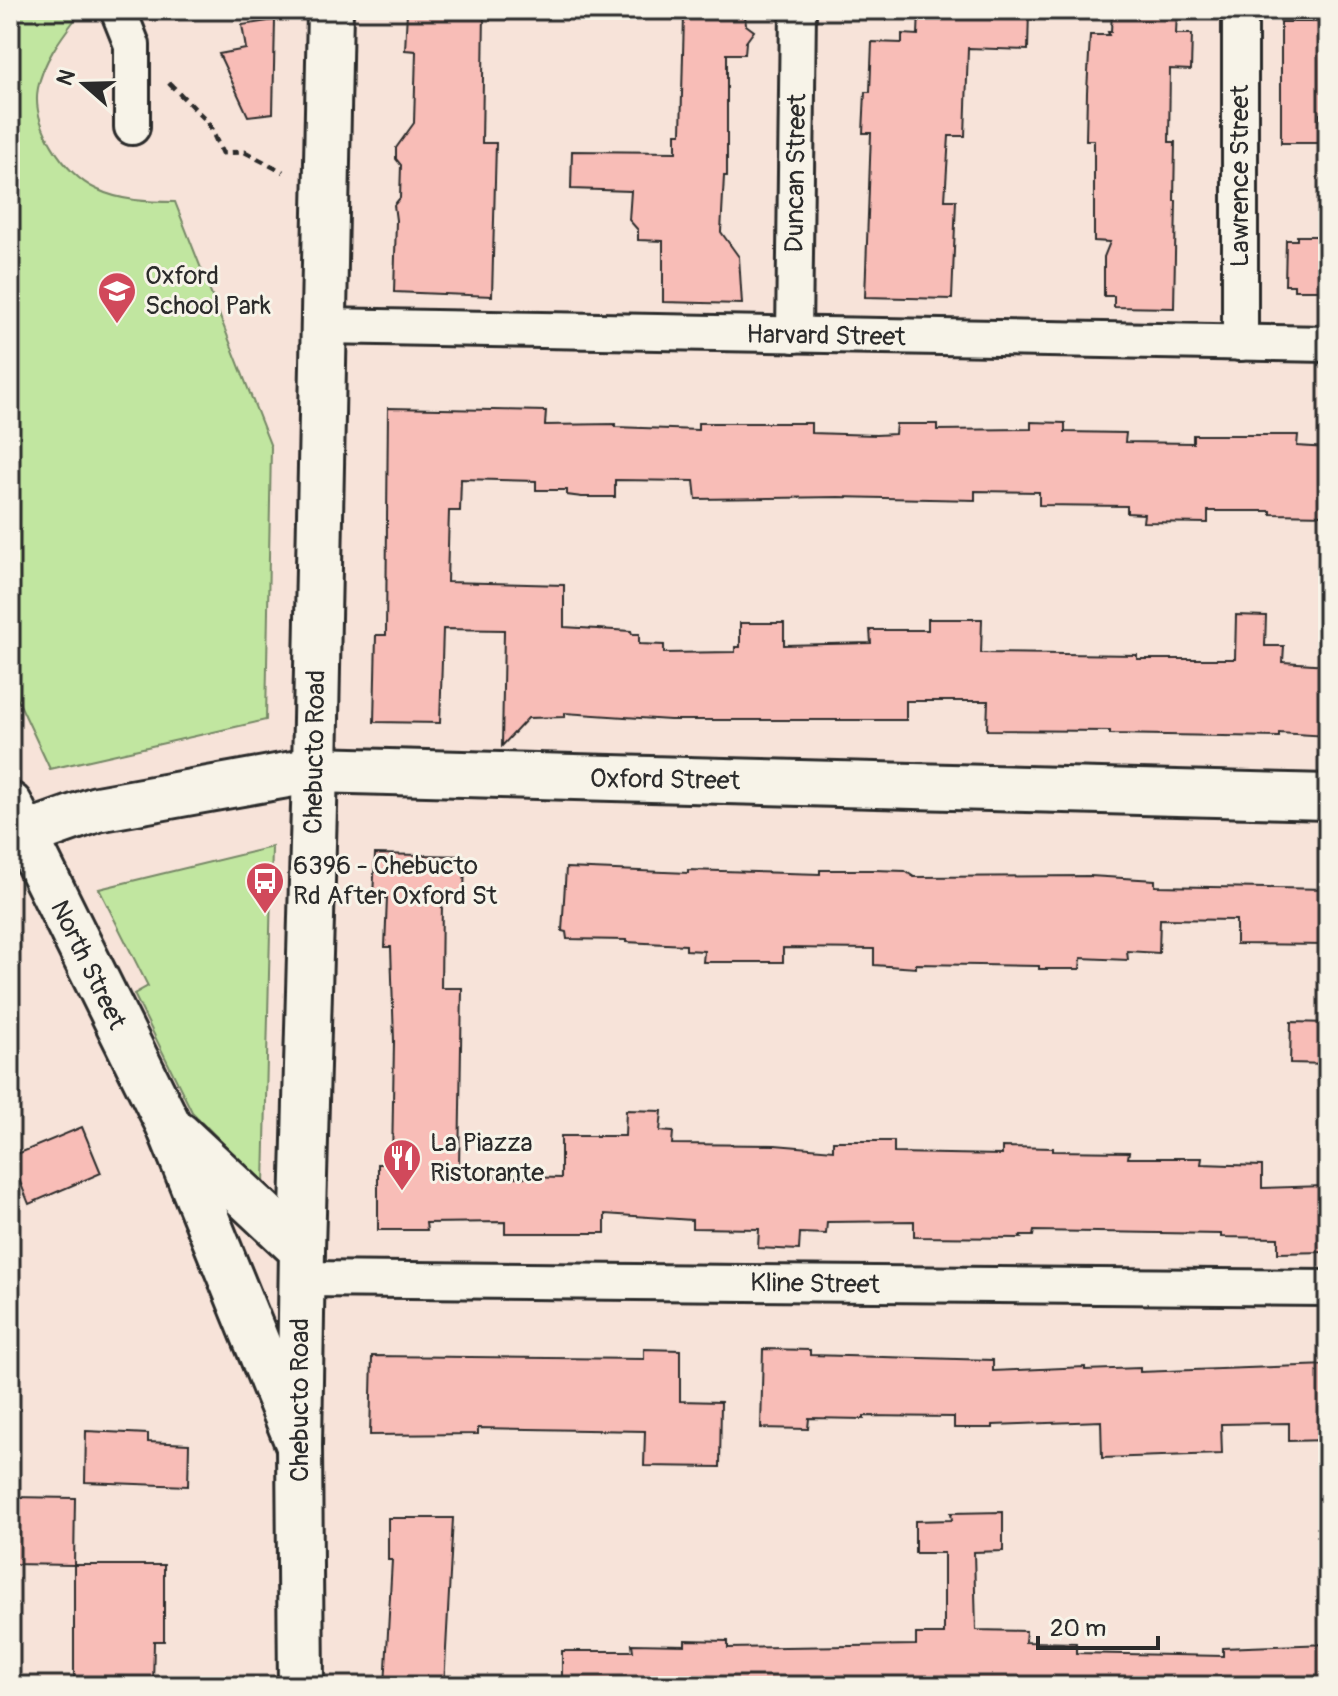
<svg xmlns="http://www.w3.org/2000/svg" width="1338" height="1696" viewBox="0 0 1338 1696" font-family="Pangolin,sans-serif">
<rect width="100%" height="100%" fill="#f7e3d9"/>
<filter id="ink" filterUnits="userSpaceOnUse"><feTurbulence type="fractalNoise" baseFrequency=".0125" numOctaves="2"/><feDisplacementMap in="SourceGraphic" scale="16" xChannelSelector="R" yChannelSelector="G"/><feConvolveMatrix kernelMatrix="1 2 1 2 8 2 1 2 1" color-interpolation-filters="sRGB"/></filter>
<g filter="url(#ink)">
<g fill="#c1e6a0" stroke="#768866" stroke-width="2">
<path d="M10,10H72L76,18C60,39 43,62 38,88C31,124 64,174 96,189C120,201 149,202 175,202L271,447L266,720L50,769L10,683Z"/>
<polygon points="272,847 264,1185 192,1112 134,994 148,986 99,889"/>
</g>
<g fill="#f8bdb7" stroke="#2b2b2b" stroke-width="2">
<polygon points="417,10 484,12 482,143 496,143 492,296 394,292 396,220 394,205 400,198 401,165 396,159 396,148 414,123 416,51 405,50 407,12 416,12"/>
<polygon points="919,10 1029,10 1028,50 968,48 965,136 949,136 945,200 956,200 952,299 865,297 871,133 863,133 865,92 870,92 872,42 902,43 902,34 918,35"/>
<polygon points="1112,10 1177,10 1176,34 1192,34 1191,70 1170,69 1169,142 1175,142 1174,201 1176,201 1174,308 1114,307 1114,296 1104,296 1104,257 1110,242 1094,241 1094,140 1086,140 1087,92 1090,35 1109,35 1108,32 1111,32"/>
<polygon points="684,16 745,16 746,25 754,31 746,42 745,54 727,54 727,176 724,176 721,232 739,257 742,304 663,302 663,241 638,240 638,230 629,220 631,191 571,189 572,151 676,152 676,133 681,133"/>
<polygon points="275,20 273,113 248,116 219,54 246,49 242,25"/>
<polygon points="1281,22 1328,22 1328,114 1320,114 1320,143 1281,143"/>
<polygon points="1297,236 1328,236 1328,290 1294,290 1294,285 1285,285 1286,240 1297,240"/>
<polygon points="388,408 546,411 545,425 615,424 615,427 698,430 698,423 811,423 811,433 876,435 895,434 896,424 937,424 937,430 1031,429 1031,422 1065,423 1065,432 1126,433 1125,442 1193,443 1193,435 1298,435 1297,446 1328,448 1328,515 1271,514 1271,511 1208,511 1208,523 1143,522 1144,514 1127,513 1127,506 1039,505 1039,492 975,491 975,500 838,497 696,499 694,481 615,480 615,497 582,497 567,495 567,490 536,490 536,481 461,479 460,511 449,511 447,582 564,585 564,627 631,631 632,634 639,634 639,644 664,645 664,653 735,652 735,647 740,647 740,623 784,623 784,645 871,643 870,630 928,630 928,619 982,619 981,653 1137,655 1137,659 1235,659 1236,615 1266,616 1265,646 1284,646 1283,662 1328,665 1328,736 1279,733 1279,737 1110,734 1110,731 987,730 988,701 906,701 906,720 670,720 565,713 565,717 528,718 502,746 504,630 443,629 440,723 374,722 376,635 386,635"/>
<polygon points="375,854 465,856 464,900 442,900 441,988 462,988 459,1168 473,1168 473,1176 561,1178 561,1136 625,1136 626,1110 662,1111 660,1131 673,1132 672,1144 775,1145 833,1150 833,1141 894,1141 894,1153 1002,1155 1002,1147 1053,1148 1053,1151 1129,1152 1128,1158 1202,1158 1201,1164 1262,1166 1262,1188 1324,1186 1325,1252 1278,1253 1278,1238 1221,1237 1221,1234 1034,1231 1033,1236 1020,1236 1021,1238 914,1237 914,1221 827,1222 826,1234 800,1233 799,1250 758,1248 759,1229 692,1228 692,1220 605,1214 605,1233 505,1233 505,1222 426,1223 427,1230 378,1230 378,1164 392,1164 394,1041 391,947 385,947 387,898 373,898"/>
<polygon points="566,868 688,873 688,870 820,874 820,870 874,870 905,871 914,877 1090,876 1155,880 1155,886 1328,889 1328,945 1236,944 1236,920 1160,919 1159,953 1127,951 1128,960 1081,958 1080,969 1039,969 1039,966 916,964 916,968 874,965 874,949 783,948 783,962 703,962 704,951 686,950 686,945 626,942 626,940 567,939 566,932 562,931"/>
<polygon points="1291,1022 1328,1023 1328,1064 1290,1063"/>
<polygon points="82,1127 101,1173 29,1204 10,1157"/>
<polygon points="644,1349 680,1350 680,1401 721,1402 720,1467 644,1466 645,1431 478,1428 478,1434 370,1435 372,1356 644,1359"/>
<polygon points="763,1349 810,1350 810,1355 993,1360 993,1371 1085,1367 1085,1370 1140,1368 1140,1372 1328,1365 1328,1440 1289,1441 1289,1423 1221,1424 1222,1454 1102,1458 1101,1421 993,1425 993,1428 954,1428 954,1417 864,1416 864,1419 809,1418 808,1429 761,1428"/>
<polygon points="86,1431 148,1434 148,1442 189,1444 188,1486 85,1482"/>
<polygon points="10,1497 75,1498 74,1565 10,1564"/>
<polygon points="1003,1512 1003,1551 974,1552 976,1630 1026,1631 1025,1642 1076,1643 1076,1653 1223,1656 1223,1648 1328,1644 1328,1686 562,1686 562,1651 633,1651 632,1644 685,1645 685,1640 728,1641 728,1648 916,1645 916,1634 944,1634 944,1553 915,1553 915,1521 952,1520 951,1513"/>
<polygon points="388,1518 453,1518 444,1686 385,1686 392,1560 388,1560"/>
<polygon points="74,1565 164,1565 164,1641 154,1641 153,1686 74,1686"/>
</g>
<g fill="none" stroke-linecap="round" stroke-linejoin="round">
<g stroke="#2b2b2b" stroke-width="40">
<g id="street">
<polyline points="118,10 132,45 132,127"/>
<polyline points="1240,10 1240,343"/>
<polyline points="323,326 1328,344"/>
<polyline points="794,335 798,10"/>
<polyline points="301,1279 1328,1288"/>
</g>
</g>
<g stroke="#2b2b2b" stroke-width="50">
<g id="secondary">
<polyline points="10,840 97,809 315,770 1328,797"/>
<polyline points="302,1250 315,770 330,10"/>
</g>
</g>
<g stroke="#2b2b2b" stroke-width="50">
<g id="primary">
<polyline points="10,805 168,1124 299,1446"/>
<polyline points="178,1134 302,1250 299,1446 301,1686"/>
</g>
</g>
<polyline stroke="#2b2b2b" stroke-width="5" stroke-dasharray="8 6" stroke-linecap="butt" points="169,83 208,122 222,153 245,152 283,172"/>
<use href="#street" stroke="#f7f3e8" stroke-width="34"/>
<use href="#secondary" stroke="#f7f3e8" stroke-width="44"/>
<use href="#primary" stroke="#f7f3e8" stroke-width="44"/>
</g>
</g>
<defs>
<g id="school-pin" transform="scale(2)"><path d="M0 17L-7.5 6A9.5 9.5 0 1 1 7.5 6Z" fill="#d1495b" stroke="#f7f3e8"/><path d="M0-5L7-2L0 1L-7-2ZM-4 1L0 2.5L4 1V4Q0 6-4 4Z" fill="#fff"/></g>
<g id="bus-pin" transform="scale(2)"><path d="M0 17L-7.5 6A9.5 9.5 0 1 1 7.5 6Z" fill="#d1495b" stroke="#f7f3e8"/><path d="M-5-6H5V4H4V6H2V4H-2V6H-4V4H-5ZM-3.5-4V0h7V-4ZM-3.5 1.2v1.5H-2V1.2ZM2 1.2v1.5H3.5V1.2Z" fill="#fff"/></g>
<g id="restaurant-pin" transform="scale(2)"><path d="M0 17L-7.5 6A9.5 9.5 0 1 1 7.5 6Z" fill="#d1495b" stroke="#f7f3e8"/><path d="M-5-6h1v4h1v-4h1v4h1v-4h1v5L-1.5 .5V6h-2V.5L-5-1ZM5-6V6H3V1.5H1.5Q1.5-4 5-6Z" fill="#fff"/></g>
</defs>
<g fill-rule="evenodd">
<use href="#school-pin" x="117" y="291"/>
<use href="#bus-pin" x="265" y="881"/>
<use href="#restaurant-pin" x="402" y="1158"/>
</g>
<g text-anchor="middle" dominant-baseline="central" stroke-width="6" stroke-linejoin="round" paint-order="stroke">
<g font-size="26" fill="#2b2b2b" stroke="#f7f3e8">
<text transform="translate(796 173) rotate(-89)">Duncan Street</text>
<text transform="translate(1240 176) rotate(-90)">Lawrence Street</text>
<text transform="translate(826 336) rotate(1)">Harvard Street</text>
<text transform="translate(315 752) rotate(-89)">Chebucto Road</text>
<text transform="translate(665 780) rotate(1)">Oxford Street</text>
<text transform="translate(88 965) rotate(64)">North Street</text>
<text transform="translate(815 1284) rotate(1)">Kline Street</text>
<text transform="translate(300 1400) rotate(-90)">Chebucto Road</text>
</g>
<g font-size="26" fill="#2b2b2b" stroke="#f7f3e8" text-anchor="start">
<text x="145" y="276">Oxford<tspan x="145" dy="30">School Park</tspan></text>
<text x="293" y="866">6396 - Chebucto<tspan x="293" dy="30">Rd After Oxford St</tspan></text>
<text x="430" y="1143">La Piazza<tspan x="430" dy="30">Ristorante</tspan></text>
</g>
</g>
<rect width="1338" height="1696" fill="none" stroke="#f7f3e8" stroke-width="40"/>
<rect x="20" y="20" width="1298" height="1656" fill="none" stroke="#2b2b2b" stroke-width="3" filter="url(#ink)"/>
<g transform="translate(84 84) rotate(290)" stroke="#f7f3e8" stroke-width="6" paint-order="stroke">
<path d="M0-6L14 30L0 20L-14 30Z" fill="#2b2b2b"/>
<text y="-12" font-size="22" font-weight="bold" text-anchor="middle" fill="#2b2b2b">N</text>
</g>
<path d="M1038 1636v12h120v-12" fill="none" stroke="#2b2b2b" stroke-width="4"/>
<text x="1050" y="1636" font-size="24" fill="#2b2b2b" stroke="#f7f3e8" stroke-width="6" paint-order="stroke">20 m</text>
</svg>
